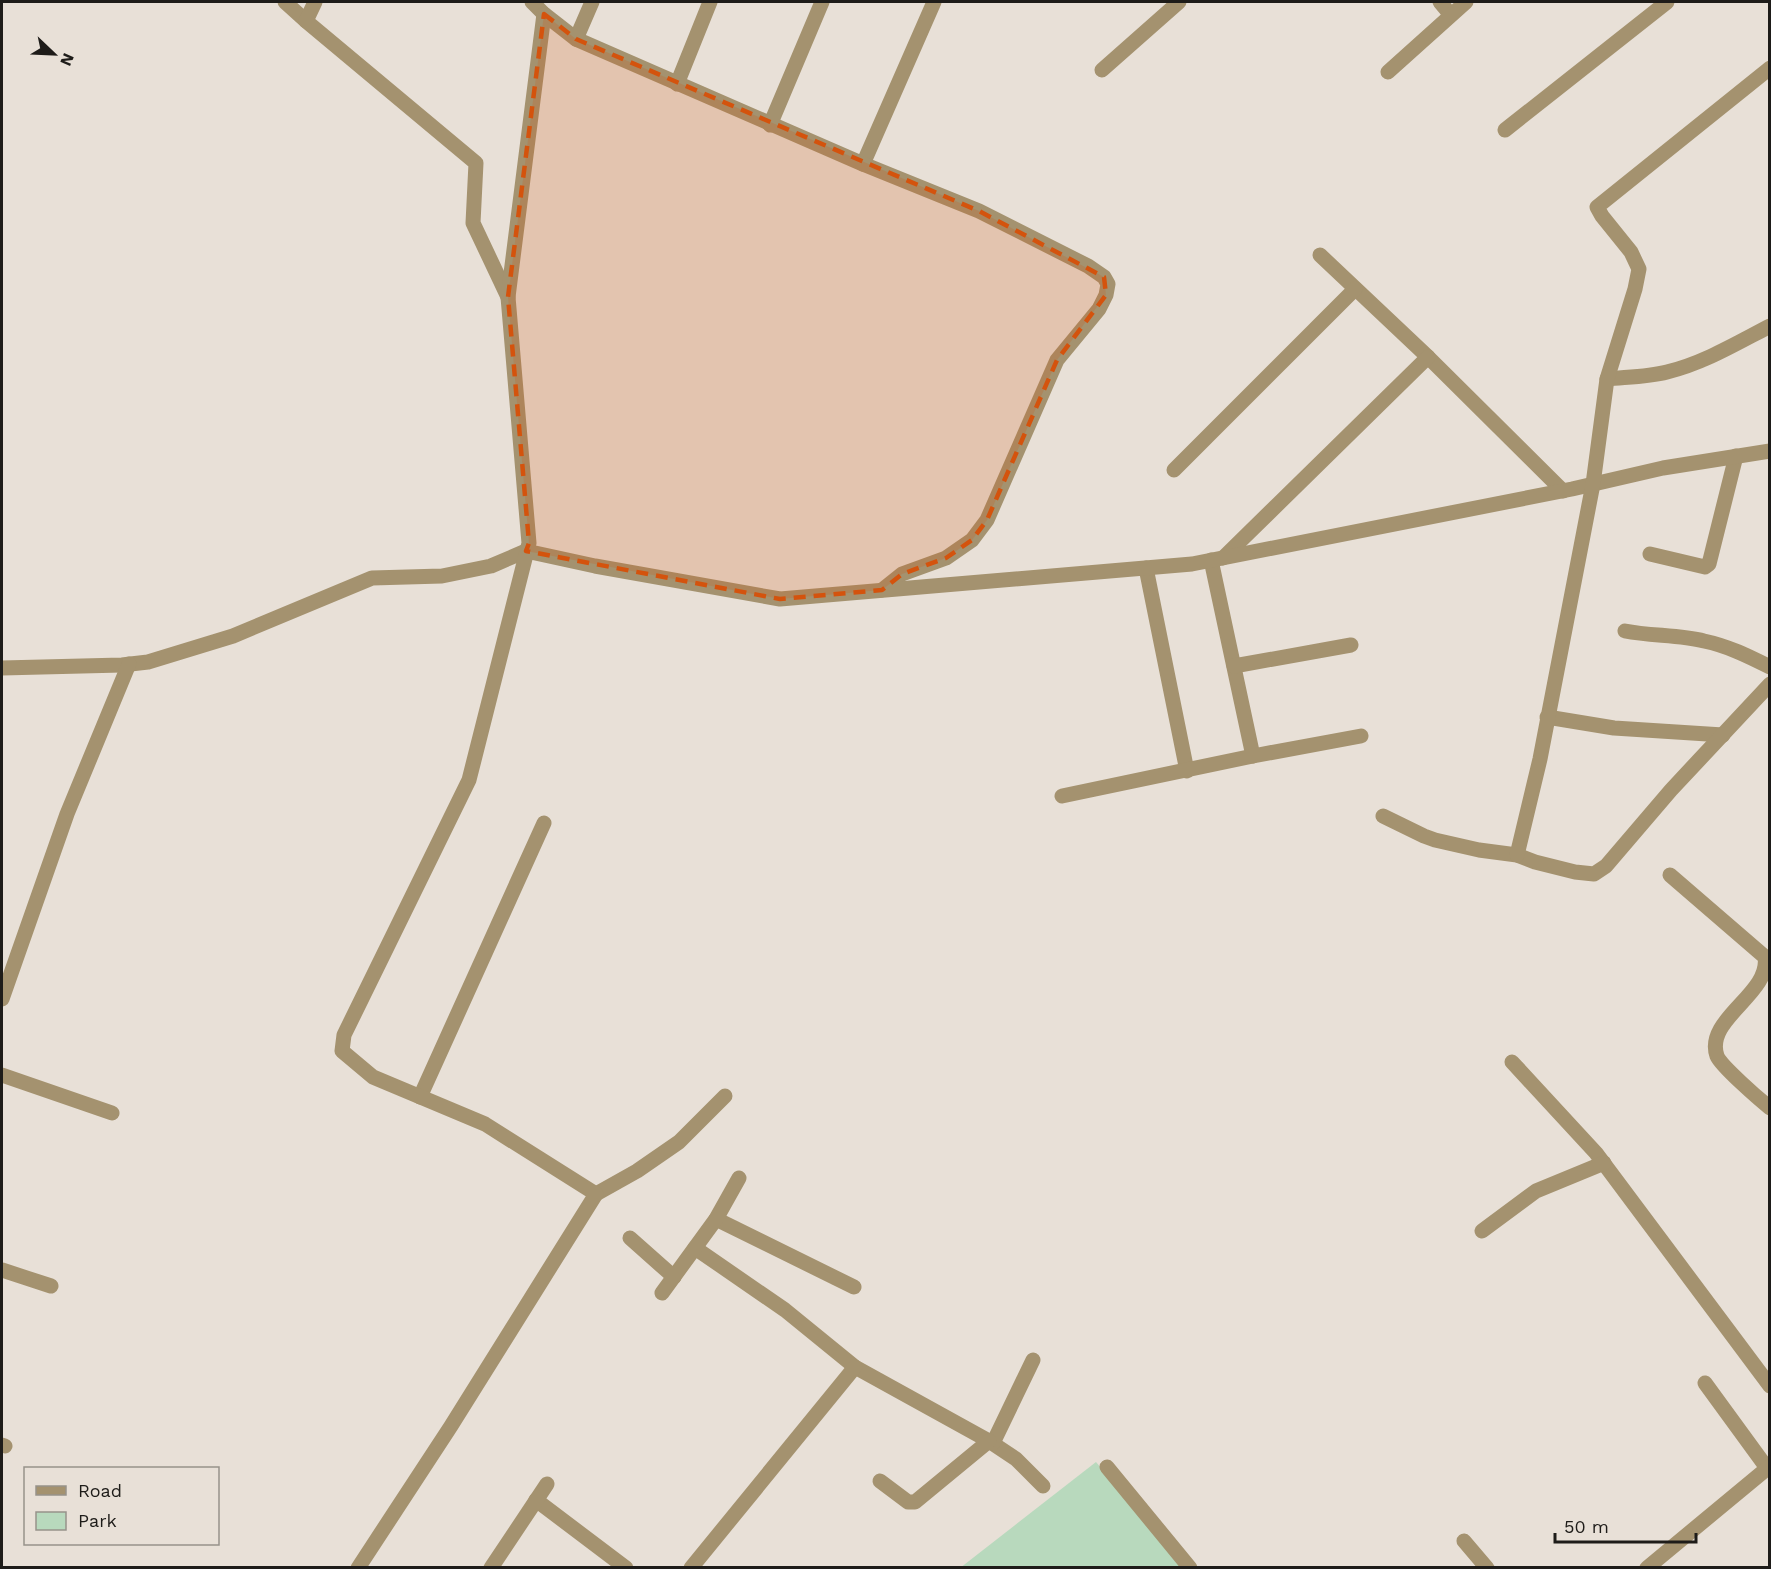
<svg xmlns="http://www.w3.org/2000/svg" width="1771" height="1569" viewBox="0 0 1771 1569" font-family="'Work Sans',sans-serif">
<rect width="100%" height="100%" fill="#e8e0d7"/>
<polygon fill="#b8d9bd" points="1096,1462 1183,1567 960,1568"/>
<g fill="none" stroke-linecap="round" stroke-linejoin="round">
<g stroke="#a4926f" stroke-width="15">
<polyline points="285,2 306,21"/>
<polyline points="315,2 306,21 476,163 473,223 508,297"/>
<polyline points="532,2 544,14 576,39 863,164 934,2"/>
<polyline points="1440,2 1450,14"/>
<polyline points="576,39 592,2"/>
<polyline points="1102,70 1179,2"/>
<polyline points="1388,72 1466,2"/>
<polyline points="677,84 710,2"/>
<polyline points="770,125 822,2"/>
<polyline points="1505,130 1667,2"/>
<polyline points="863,164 979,211 1088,266 1104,277 1108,284 1106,295 1099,309 1057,360 987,520 972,540 946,558 902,574 882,590"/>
<polyline points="1320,255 1428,357 1563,491"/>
<path d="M1607,379C1627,377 1648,377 1667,372C1704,363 1737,343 1770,326"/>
<polyline points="1174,470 1355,289"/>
<polyline points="1650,554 1705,567 1709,564 1736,456"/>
<polyline points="1223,558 1428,357"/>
<polyline points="1211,560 1253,756"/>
<polyline points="1146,568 1187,771"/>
<path d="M1625,631C1651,636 1680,635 1704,641C1728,646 1748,656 1770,667"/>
<polyline points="1234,666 1351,645"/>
<polyline points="2,668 122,665 148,662 233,636 372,578 442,576 491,566 526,551 595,566 780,599 1192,564 1572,489 1663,468 1770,451"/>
<polyline points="1547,717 1614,728 1723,735"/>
<polyline points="1062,796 1253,756 1361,736"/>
<polyline points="1383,816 1424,836 1435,840 1479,850 1517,855 1535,862 1575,872 1594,874 1606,866 1671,790 1770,684"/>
<polyline points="1517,855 1540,759 1593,484 1607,379 1635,289 1639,269 1631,252 1602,216 1597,207 1770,68"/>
<path d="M1670,875L1765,957C1771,994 1704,1019 1717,1056C1721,1066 1759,1099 1770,1108"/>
<polyline points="2,999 67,814 129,664"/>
<polyline points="1512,1062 1596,1153 1770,1386"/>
<polyline points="2,1075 112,1113"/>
<polyline points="420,1097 544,823"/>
<polyline points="596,1194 637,1171 679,1142 725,1096"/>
<polyline points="716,1219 854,1287"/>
<polyline points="1482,1231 1536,1191 1604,1163"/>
<polyline points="630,1238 674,1277"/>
<polyline points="695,1248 785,1310 855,1367 989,1441 1016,1459 1043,1486"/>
<polyline points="2,1270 51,1286"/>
<polyline points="662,1293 716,1219 739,1178"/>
<polyline points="1705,1383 1767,1468"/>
<polyline points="993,1443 1033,1360"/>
<polyline points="2,1445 5,1446"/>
<polyline points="1107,1467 1190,1568"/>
<polyline points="880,1481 908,1502 915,1502 989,1441"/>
<polyline points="536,1500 626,1568"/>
<polyline points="1464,1541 1487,1568"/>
<polyline points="358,1568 451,1426 596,1194 485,1124 373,1077 342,1051 344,1035 469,780 529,543 508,297 544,14"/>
<polyline points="491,1568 547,1484"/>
<polyline points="691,1568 855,1367"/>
<polyline points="1647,1568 1770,1466"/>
</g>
</g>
<path fill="#d4530d" fill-opacity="0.2" stroke="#d4530d" stroke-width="4.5" stroke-dasharray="12 8" stroke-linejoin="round" d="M544,14L576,39L979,211L1104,277L1106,295L1057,360L987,520L972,540L946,558L902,574L882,590L780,599L526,551L529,543L508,297Z"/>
<rect width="1771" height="1569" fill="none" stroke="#1e1c19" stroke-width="6"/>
<rect x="24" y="1467" width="195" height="78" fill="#e8e0d7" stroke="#97928b" stroke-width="1.5"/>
<rect x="36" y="1486" width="30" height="9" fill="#a4926f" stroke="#97928b" stroke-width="1.5"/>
<text x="78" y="1497" font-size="18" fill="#1e1c19">Road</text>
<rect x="36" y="1512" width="30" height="18" fill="#b8d9bd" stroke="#97928b" stroke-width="1.5"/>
<text x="78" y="1527" font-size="18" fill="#1e1c19">Park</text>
<g transform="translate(54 54) rotate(113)" stroke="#e8e0d7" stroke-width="4.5" paint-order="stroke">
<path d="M0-4.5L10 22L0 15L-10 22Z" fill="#1e1c19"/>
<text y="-9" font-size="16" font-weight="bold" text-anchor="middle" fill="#1e1c19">N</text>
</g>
<path d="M1555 1533v9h141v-9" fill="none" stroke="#1e1c19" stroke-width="3"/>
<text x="1564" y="1533" font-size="18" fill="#1e1c19" stroke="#e8e0d7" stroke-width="4.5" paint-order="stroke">50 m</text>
</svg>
